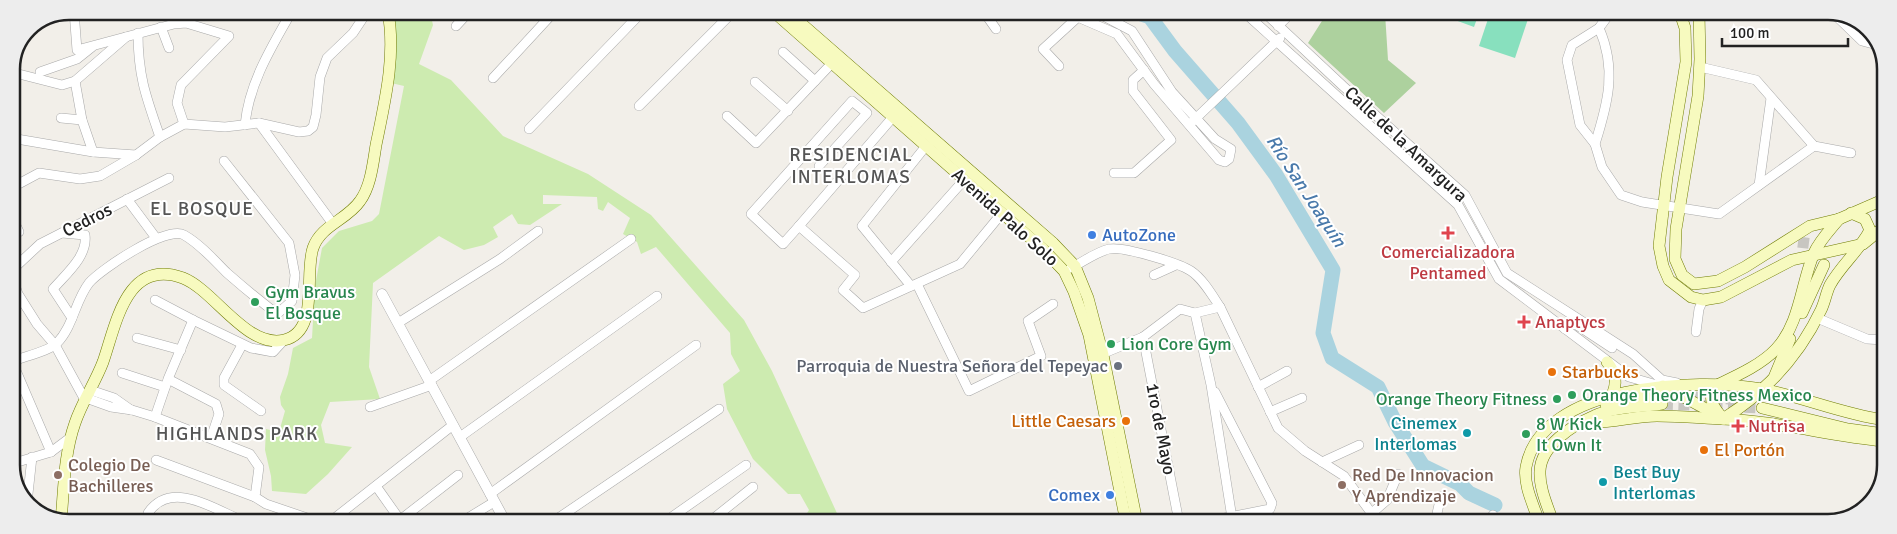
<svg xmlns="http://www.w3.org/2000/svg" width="1897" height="534" viewBox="0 0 1897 534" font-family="Signika,sans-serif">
<rect width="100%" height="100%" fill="#f2efe9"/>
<polygon fill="#cdebb0" points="390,12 430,12 433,25 419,64 451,80 503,136 588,174 651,215 744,320 772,371 841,522 805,522 804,518 809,510 800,494 788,494 753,459 727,409 723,384 740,371 731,354 730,333 656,247 641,254 637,242 623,234 630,218 608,202 603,211 598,209 597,197 543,195 543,204 562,204 530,225 518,224 512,214 493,227 498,237 484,245 464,250 439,236 373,283 369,367 380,399 330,402 321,425 325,443 352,447 328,474 306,494 272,491 271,476 265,450 266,429 279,432 285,411 281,405 280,397 288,374 293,348 312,338 315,286 322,248 339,231 372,221 379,214 404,86 391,83"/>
<polygon fill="#add19e" points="1327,13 1385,13 1388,60 1416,83 1384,113 1308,43"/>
<g fill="#88e0be">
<polygon points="1436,13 1479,13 1474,27"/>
<polygon points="1490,13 1530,13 1515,58 1479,46"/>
</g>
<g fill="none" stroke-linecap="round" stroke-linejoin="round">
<polyline stroke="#aad3df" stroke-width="15" points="1135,12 1150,17 1175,51 1238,123 1276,175 1333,270 1323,333 1332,358 1378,387 1395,422 1423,466 1460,484 1469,493 1495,505"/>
<g stroke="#c8c6c1" stroke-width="11" stroke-dasharray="11 5.5" stroke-linecap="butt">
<polyline points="1798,242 1814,244 1821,254"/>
<polyline points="1660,395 1762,401"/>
<polyline points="1662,404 1762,408"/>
</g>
<g stroke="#a9a9a9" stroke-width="10">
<g id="minor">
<polyline points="74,11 77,50 174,24 186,23 229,36 181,85 177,103 184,124"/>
<polyline points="984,12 996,29"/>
<polyline points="1066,12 1117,34 1154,84 1219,160 1225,162 1229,159 1231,149 1215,139 1172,92 1132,31 1096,12"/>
<polyline points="1245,13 1458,205 1499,279 1629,377 1657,385"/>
<polyline points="1265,13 1343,86 1465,195 1507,273 1633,354 1662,380 1677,383"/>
<polyline points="1610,13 1599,28 1572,45 1567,60 1580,125 1595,144 1602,167 1621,195 1642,202 1719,214 1814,146"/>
<polyline points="1833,13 1862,41 1877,45"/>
<polyline points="456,26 469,12"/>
<polyline points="1278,26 1291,13"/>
<polyline points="161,27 169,48"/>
<path d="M138,33C138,76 146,97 160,137"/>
<polyline points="783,52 815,81"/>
<polyline points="1059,66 1043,49 1078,17"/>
<polyline points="1700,67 1756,80 1814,146 1851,153"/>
<polyline points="11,72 62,85 75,81 126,37"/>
<polyline points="40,72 77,59 92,47"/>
<polyline points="493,78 554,12"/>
<polyline points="75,81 82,120 93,152"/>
<polyline points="755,82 788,111"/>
<polyline points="639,106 733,12"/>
<polyline points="727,116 756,143 835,60"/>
<polyline points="61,118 82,120"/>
<polyline points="1192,122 1280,38"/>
<polyline points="259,123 333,224"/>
<path d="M245,125C249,83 271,48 292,11"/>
<polyline points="529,129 642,12"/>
<polyline points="11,138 93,152 136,155"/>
<path d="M1595,144C1608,103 1617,69 1599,28"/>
<polyline points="819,166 867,113 852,101 751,214 783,244 799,226 855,275 843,290 863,308 960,264 1002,213"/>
<polyline points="1114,173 1134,173 1171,140 1133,91 1133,80 1144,70"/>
<polyline points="1759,185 1771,98"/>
<polyline points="11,188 39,173 80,179 100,176 136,155 160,137 184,124 225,127 259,123 299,132 308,131 313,127 316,115 320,77 327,58 353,33 367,12"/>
<polyline points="127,199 156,238"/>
<polyline points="11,215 19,232"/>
<polyline points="799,226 893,117"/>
<path d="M62,233L85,235C88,256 66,274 53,289L72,318"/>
<polyline points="891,262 964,180"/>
<path d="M1071,268C1083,262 1096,252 1109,249C1123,246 1179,263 1191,271C1203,279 1212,295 1220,307L1278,428L1305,451L1344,476L1378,522"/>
<polyline points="11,271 40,244 169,178"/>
<polyline points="11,274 18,294 37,324 55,345 85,400"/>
<polyline points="1154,275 1176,265"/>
<polyline points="917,284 969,391 1041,356 1028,321 1053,304"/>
<polyline points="911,286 862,226 926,146"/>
<polyline points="155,300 193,320"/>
<polyline points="1195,313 1211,385 1232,518"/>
<polyline points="1817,318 1867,339 1884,340"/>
<polyline points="398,323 500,259 538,231"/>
<polyline points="1565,329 1570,324 1577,325 1612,348"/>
<polyline points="1696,332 1699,309 1703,300"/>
<polyline points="1143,337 1179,522"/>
<polyline points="137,338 181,350"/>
<polyline points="242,345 224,378 224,385 261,411"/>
<polyline points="1097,356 1143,337 1180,309 1195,313 1220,307"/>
<polyline points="11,359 51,452"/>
<path d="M11,362C22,357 50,351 57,343C73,327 75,301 89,283C101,269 167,225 184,235C200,244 214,260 227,273C243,287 260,301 277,314L292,301L295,275L289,243L224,161"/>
<polyline points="122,373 165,387"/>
<polyline points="429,381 631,239"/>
<polyline points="1258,387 1287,371"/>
<polyline points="90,390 114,398 131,410"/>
<polyline points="86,398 111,407 132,410 155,417 250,454 259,467 255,497 266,504 316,521"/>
<polyline points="370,407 432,385"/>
<polyline points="1270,412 1302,398"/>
<polyline points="155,417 167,382"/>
<polyline points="460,437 657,296"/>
<polyline points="211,438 219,414 216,404 168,379 193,320 251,348 273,352 284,340"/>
<polyline points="156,460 255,497"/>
<polyline points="1322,462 1359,445"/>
<polyline points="11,464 51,452 71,437"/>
<polyline points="376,486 400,520 458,475"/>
<polyline points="490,494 696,345"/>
<polyline points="27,503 32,457"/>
<path d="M148,513C171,479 214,509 243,521"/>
<polyline points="1372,513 1387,500 1398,474"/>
<polyline points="331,521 453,425"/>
<polyline points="463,521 494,502"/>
<polyline points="554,521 719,409"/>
<polyline points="666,521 746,465"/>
<polyline points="709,522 753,487"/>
<polyline points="1105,522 1130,516"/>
<polyline points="1204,522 1270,509 1272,503 1215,392"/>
<polyline points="1435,522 1441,496"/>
<polyline points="1488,522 1493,515"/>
</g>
</g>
<g stroke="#a9a9a9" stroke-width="11">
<polyline id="tertiary" points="382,294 505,521"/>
</g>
<g stroke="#707d05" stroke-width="12">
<g id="secondary">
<polyline points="774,12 1043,249 1064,271 1074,292 1089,335 1126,522"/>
<polyline points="788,12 1053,243 1075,266 1088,298 1103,355 1137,522"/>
<polyline points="1680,13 1685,28 1686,62 1667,177 1659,246 1663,266 1669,280 1691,297 1703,300 1721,297 1792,260 1863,244 1885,226"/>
<polyline points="1699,13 1700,59 1698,96 1676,229 1675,259 1682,275 1694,284 1718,281 1745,267 1810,226 1839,219 1885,199"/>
<polyline points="1802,313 1824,265"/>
<path d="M1607,362C1616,373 1618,383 1611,397"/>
<polyline points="1775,375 1790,339"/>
<path d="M1717,385C1736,376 1761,365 1776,349C1800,324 1801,283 1814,253C1820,240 1830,230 1839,219"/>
<polyline points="1663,386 1721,417"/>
<path d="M1715,386C1708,398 1712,405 1720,415"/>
<polyline points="1606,405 1660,395"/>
<polyline points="1762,408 1848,429 1884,434"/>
<path d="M1723,419C1766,392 1799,356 1821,310C1825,302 1826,293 1830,285C1841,265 1860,250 1870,230L1865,219L1851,213"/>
<path d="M1585,422C1610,424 1633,416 1657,416C1679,416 1701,418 1722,419C1777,421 1830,436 1884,441"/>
<path d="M61,521C64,488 64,454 75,423C82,402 95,383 103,362C116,325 126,257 183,278C214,290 247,349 284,340C320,332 304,274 313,248C321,225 347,220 360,201C371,186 373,163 376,145C385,101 396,56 388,12"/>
<path d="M1539,522C1534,506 1523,485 1526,467C1541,384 1698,377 1762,389C1803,397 1842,414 1884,420"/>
<path d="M1553,522C1548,507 1539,488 1540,471C1541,445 1573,425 1594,416C1613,407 1641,407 1662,404"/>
</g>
</g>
<use href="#minor" stroke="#fff" stroke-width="9"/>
<use href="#tertiary" stroke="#fff" stroke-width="10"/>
<use href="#secondary" stroke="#f7fabf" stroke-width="11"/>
</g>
<g fill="#e0444e" stroke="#fff" stroke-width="2">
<path d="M1445.5 225.5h5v5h5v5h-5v5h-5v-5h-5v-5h5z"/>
<path d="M1521.5 314.5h5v5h5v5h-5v5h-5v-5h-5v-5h5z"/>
<path d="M1735.5 418.5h5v5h5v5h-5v5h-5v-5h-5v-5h5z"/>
</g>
<g fill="#3f7fe0" stroke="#fff" stroke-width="2">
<circle cx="1092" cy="235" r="5"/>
<circle cx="1110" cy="495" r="5"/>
</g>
<g fill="#2e9e5b" stroke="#fff" stroke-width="2">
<circle cx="255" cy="302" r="5"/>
<circle cx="1111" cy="344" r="5"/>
<circle cx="1572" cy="395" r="5"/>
<circle cx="1557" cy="399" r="5"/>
<circle cx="1526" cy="434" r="5"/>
</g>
<circle fill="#6b7280" stroke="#fff" stroke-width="2" cx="1118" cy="366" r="5"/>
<g fill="#e8710a" stroke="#fff" stroke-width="2">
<circle cx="1552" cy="372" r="5"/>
<circle cx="1126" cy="421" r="5"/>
<circle cx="1704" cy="450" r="5"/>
</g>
<g fill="#0f9aa8" stroke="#fff" stroke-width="2">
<circle cx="1467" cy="433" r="5"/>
<circle cx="1603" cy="482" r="5"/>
</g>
<g fill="#8d6e63" stroke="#fff" stroke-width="2">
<circle cx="58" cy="475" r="5"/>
<circle cx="1342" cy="485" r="5"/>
</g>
<g text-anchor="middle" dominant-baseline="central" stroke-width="4" stroke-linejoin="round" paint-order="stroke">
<g font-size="18" fill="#222" stroke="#fff">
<text transform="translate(1406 144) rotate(43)">Calle de la Amargura</text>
<text transform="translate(1005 217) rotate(42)">Avenida Palo Solo</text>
<text transform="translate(87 220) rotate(-27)">Cedros</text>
<text transform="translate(1161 429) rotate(79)">1ro de Mayo</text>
</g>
<g font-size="18" fill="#366cbe" stroke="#fff" text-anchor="start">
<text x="1102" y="235">AutoZone</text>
<text x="1100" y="495" text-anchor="end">Comex</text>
</g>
<g font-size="18" fill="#be3a42" stroke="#fff" text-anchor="start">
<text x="1448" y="252" text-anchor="middle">Comercializadora<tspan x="1448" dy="21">Pentamed</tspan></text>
<text x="1535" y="322">Anaptycs</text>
<text x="1748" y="426">Nutrisa</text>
</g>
<g font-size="18" fill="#27864d" stroke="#fff" text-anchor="start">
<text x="265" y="292">Gym Bravus<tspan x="265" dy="21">El Bosque</tspan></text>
<text x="1121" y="344">Lion Core Gym</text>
<text x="1582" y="395">Orange Theory Fitness Mexico</text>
<text x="1547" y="399" text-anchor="end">Orange Theory Fitness</text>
<text x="1536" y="424">8 W Kick<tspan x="1536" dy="21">It Own It</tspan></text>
</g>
<g font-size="18" fill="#5b616d" stroke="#fff" text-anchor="end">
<text x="1108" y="366">Parroquia de Nuestra Señora del Tepeyac</text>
</g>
<g font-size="18" fill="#c56008" stroke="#fff" text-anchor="start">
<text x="1562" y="372">Starbucks</text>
<text x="1116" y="421" text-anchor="end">Little Caesars</text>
<text x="1714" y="450">El Portón</text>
</g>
<g font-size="18" fill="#0d838f" stroke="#fff" text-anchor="end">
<text x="1457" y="423">Cinemex<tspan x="1457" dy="21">Interlomas</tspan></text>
<text x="1613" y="472" text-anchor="start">Best Buy<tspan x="1613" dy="21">Interlomas</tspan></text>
</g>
<g font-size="18" fill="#785e54" stroke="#fff" text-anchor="start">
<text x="68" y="465">Colegio De<tspan x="68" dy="21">Bachilleres</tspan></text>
<text x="1352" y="475">Red De Innovacion<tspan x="1352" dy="21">Y Aprendizaje</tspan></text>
</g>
<g font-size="19" letter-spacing="1" fill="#555" stroke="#fff">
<text x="851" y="155">RESIDENCIAL<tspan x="851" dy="22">INTERLOMAS</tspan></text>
<text x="202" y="209">EL BOSQUE</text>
<text x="237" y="434">HIGHLANDS PARK</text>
</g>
<g font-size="19" font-style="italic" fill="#4a7aab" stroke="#fff">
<text transform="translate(1306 191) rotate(57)">Río San Joaquín</text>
</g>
</g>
<path d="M0 0H1897V534H0ZM69 20H1828A49 49 0 0 1 1877 69V465A49 49 0 0 1 1828 514H69A49 49 0 0 1 20 465V69A49 49 0 0 1 69 20Z" fill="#ededed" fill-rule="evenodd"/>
<path fill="none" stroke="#222" stroke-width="2.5" d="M69 20H1828A49 49 0 0 1 1877 69V465A49 49 0 0 1 1828 514H69A49 49 0 0 1 20 465V69A49 49 0 0 1 69 20Z"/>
<path d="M1722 38v8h126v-8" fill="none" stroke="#222222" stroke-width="2.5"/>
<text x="1730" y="38" font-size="15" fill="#222222" stroke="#ffffff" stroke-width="4" paint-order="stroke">100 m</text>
</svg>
